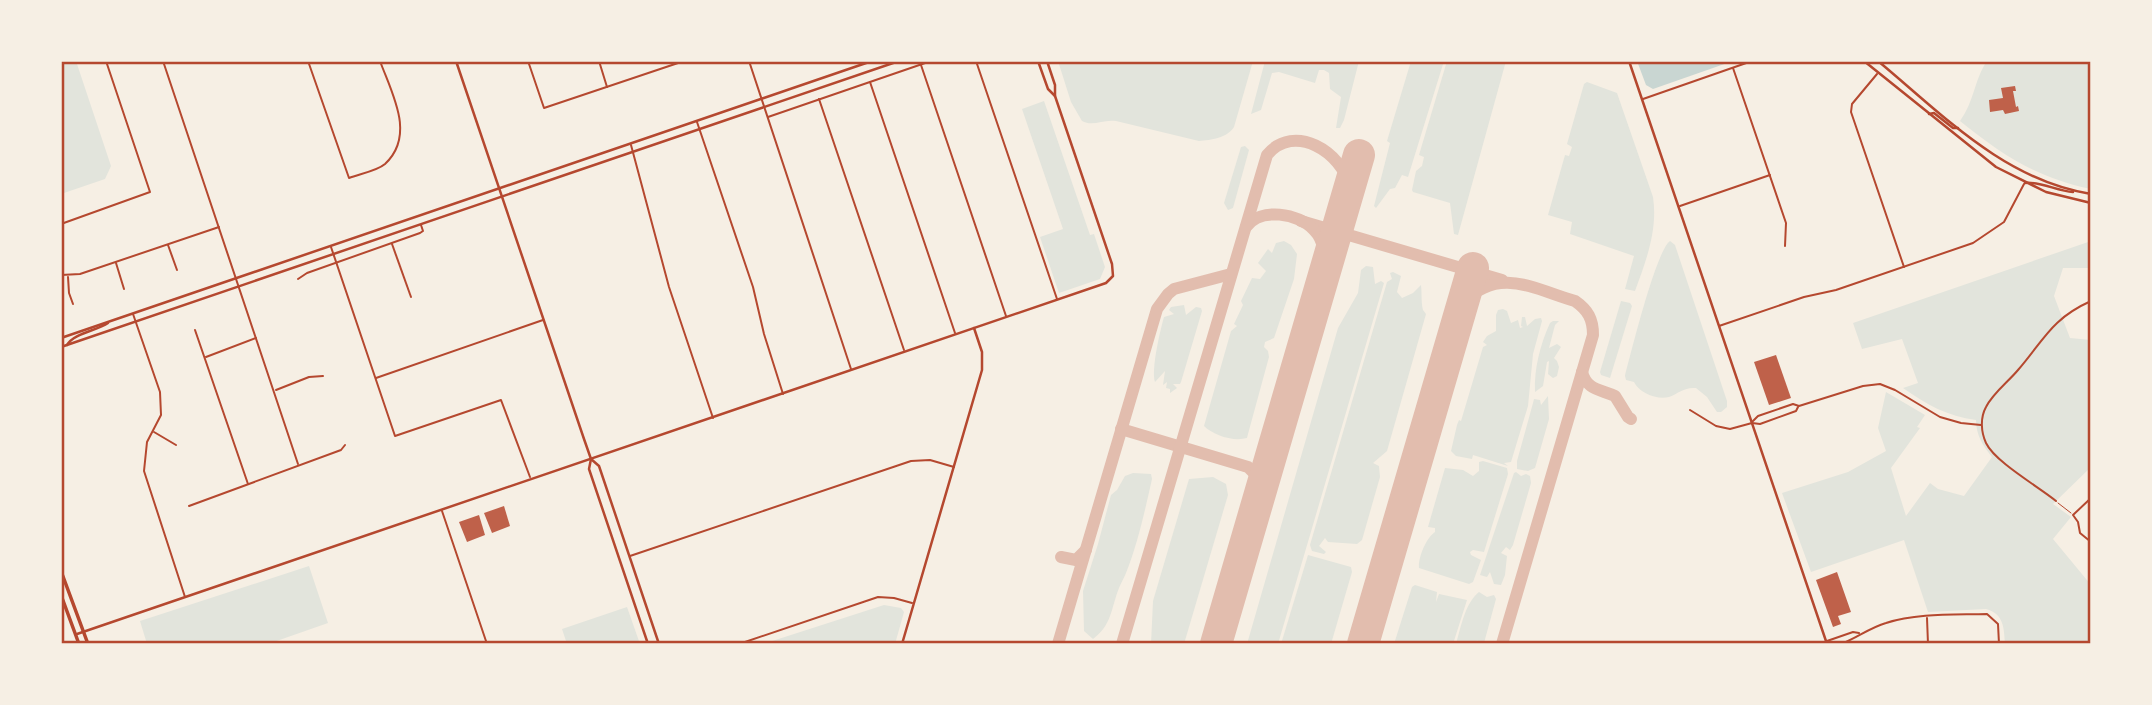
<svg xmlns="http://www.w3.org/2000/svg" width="2152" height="705" viewBox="0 0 2152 705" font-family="'Nunito Sans',sans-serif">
<rect width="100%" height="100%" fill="#f6efe4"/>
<g fill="#e2e4dc">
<polygon points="61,61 76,61 111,166 105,179 61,194"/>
<path d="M1058,61H1253L1234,127C1227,138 1211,140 1199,141L1116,121C1103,119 1093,127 1082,121L1071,102Z"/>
<polygon points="1265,61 1359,61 1344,120 1340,128 1336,128 1341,97 1330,89 1329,73 1324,70 1319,70 1315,83 1279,72 1272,73 1261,110 1251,114"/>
<polygon points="1411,61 1444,61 1408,177 1402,175 1395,188 1390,189 1376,208 1374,206 1390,143 1387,141"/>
<polygon points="1447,61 1506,61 1458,235 1454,234 1450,203 1413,192 1412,190 1416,171 1422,166 1424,157 1419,155"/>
<path d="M1987,61H2091V189C2037,178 2002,155 1960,121C1975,100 1974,80 1987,61Z"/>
<path d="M1587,82L1617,93L1653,197C1658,230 1646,261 1635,291L1625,289L1634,256L1570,234L1572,222L1548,215L1565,155L1569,156L1572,147L1567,144L1584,84Z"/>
<polygon points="1044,101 1090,235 1094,234 1105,267 1100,279 1059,293 1040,237 1063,229 1022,109"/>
<polygon points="1245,146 1249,150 1233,208 1228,210 1224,203 1241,147"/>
<path d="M1284,241L1291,245L1297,254L1294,279L1274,338L1265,342L1264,347L1268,351L1269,357L1248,434L1247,438C1233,442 1213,435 1204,426L1231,331L1237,326L1234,324L1243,305L1241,301L1252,278L1260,279L1266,271L1258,263L1268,249L1272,253L1276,243Z"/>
<path d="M1670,241L1675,245L1727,401V407L1721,412H1717L1707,397L1696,388C1684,387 1679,393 1669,397C1657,400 1639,393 1634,382L1626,380L1625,376C1631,353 1656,251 1670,241Z"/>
<path d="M2091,241V268H2063L2054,296L2070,338L2091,340V467L2053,504L2071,517L2053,539L2091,585V644H2005C2004,628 2004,614 1986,609L1928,612L1904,540L1811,572L1782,493L1848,472L1886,451L1878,428L1886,392L1925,415L1917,427L1920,428L1891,468L1906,516L1930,483L1938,489L1964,496L1992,457C1983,446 1976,435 1976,420C1947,416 1927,405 1903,388L1918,383L1902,339L1862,349L1853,323Z"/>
<polygon points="1366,266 1373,267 1375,284 1381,281 1384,283 1278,644 1247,644 1338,328 1358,293 1361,270"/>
<path d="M1393,272L1401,276L1397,292L1402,298L1413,293L1421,285C1422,294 1421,302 1423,310L1426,314L1387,451L1373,463L1379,466L1380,477L1362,540L1357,544L1328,542L1325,538L1319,546L1326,552L1324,554L1312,551L1310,545L1387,282L1392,279L1390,273Z"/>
<polygon points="1621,301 1630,303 1632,306 1610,378 1601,375 1600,372"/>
<path d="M1184,305L1186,315L1196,307L1201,308L1202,311L1181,382L1180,384H1173L1177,388L1170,393V389L1166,388L1167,382L1163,385L1165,371L1155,382C1151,370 1160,331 1164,317L1174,314L1169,310L1171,307Z"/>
<polygon points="1503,309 1507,311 1511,323 1518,320 1520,328 1523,327 1521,326 1522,317 1525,317 1527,326 1535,319 1541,318 1542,321 1533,354 1528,406 1511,462 1504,463 1508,466 1473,455 1472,459 1456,456 1451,451 1457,425 1459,420 1461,421 1483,347 1487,345 1483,342 1487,336 1496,331 1496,315 1498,310"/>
<path d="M1553,321H1559L1555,325L1549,348L1557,344L1561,347L1554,358L1557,361L1559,367L1557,376L1553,378L1548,374L1549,361L1547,362L1543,386L1535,392C1534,369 1540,345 1550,323Z"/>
<polygon points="1548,396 1549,419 1535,468 1528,471 1517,469 1517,461 1533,403 1534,399 1540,400 1541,405"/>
<path d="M1483,461L1507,468L1508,474L1484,552L1473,550L1470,552L1471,555L1481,560L1473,582L1469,584L1419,568C1418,558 1426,538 1435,532V528L1428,527L1445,468L1463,470L1473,476L1479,471V462Z"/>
<polygon points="1516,472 1521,476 1526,474 1530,476 1531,483 1513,545 1510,550 1506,547 1501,553 1507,556 1505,575 1501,585 1494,584 1490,572 1487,577 1480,575 1514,473"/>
<path d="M1133,473L1151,474L1152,479C1145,510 1138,543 1126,573C1124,578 1121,583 1119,588C1111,608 1112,625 1093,639L1084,631L1083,591L1098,544L1111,495L1117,490L1125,476Z"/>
<polygon points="1213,477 1226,484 1228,495 1184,644 1151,644 1153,601 1189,479"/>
<polygon points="1308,555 1351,567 1352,572 1331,644 1281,644"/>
<polygon points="309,566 328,623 268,644 147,644 140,621"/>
<polygon points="1415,585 1437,592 1436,602 1439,594 1467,600 1453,644 1394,644 1412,587"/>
<path d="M1479,592L1487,597L1494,595L1496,599L1484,643H1478L1477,640L1476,644H1456C1461,627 1465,603 1479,592Z"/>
<polygon points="884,605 901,608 904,612 895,644 763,644"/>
<polygon points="627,607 640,644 567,644 562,629"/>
</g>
<polygon fill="#c9d6d2" points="1637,61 1733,61 1653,89 1646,85"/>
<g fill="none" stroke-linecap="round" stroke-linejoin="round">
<g stroke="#e2bdae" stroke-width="12">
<polyline points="1301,221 1502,280"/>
<path d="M1246,227C1260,207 1299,213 1314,230C1325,241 1325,257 1325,271"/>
<path d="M1464,302C1499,266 1534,289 1575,301C1588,310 1593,319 1593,335L1502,644"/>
<path d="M1582,372C1587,390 1599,389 1615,396L1628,417L1631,419"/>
<polyline points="1121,429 1248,467 1257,476 1260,492"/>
<polyline points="1061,557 1076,560 1086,550"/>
<polyline points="1058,644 1157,309 1168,294 1174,289 1231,274"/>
<path d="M1122,644L1267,155C1294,122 1342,152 1350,187"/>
</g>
<g stroke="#e2bdae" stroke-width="32">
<polyline points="1216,644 1359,155"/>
<polyline points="1363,644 1473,268"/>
</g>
</g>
<g fill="#bf614a">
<polygon points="2015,86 2016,91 2013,91 2016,107 2018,106 2019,111 2005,114 2003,110 1990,112 1989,100 2003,98 2001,88"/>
<polygon points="1776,355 1791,398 1769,405 1754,362"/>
<polygon points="504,506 510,526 492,533 484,513"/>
<polygon points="479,515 485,535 467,542 459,522"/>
<polygon points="1837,572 1851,612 1838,616 1841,624 1833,627 1816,580"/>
</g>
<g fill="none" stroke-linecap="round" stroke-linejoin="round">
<polyline stroke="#b5482f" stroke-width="1" points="2058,503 2071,513"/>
<g stroke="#b5482f" stroke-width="2">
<polyline points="163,61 298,464"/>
<path d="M308,61L349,178C359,174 377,171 385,164C416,135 392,94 380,61"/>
<polyline points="528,61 544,108 684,61"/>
<polyline points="599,61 607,87"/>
<polyline points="749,61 851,369"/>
<polyline points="976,61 1057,299"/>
<polyline points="921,65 1006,316"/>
<polyline points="1733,68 1786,223 1785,246"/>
<polyline points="1877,74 1852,104 1851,112 1904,267"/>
<polyline points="870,82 955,333"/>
<polyline points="819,99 904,350"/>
<polyline points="1643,99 1752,61"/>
<polyline points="768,117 931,61"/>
<polyline points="697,122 753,287 764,334 783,394"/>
<polyline points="631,145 669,287 713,418"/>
<polyline points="1680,206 1770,175"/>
<polyline points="61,224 150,192 106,61"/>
<polyline points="392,244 411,297"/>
<polyline points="168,245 177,270"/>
<polyline points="331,247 395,436 501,400 530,477"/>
<polyline points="116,263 124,289"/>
<polyline points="61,275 80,274 219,227"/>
<polyline points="68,277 69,293 73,304"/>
<polyline points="298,279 307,273 420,233 423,231 421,225"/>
<polyline points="133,314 160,392 161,415 147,442 144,471 185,597"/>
<polyline points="1719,326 1804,297 1836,290 1973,243 2004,222 2024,184"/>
<polyline points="195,330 248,484"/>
<polyline points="206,357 256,338"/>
<polyline points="376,378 543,320"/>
<polyline points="276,390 309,377 323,376"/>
<polyline points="1690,410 1716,426 1730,429 1752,423 1760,424 1796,411 1798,407"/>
<polyline points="1752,422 1758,416 1793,404 1799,406 1863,386 1880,384 1895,390 1940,417 1961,423 1981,425"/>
<polyline points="154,432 176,445"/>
<polyline points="2091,498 2073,515 2078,522 2080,533 2091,542"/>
<path d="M2056,501C2039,487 1995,462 1986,443C1981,432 1980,418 1986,407C1993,393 2008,382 2018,370C2044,340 2051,319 2091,301"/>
<polyline points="189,506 341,450 345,445"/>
<polyline points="442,511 487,644"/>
<polyline points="630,556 911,461 930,460 954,467"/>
<polyline points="1927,618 1928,644"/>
<polyline points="1827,641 1853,632 1859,633"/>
<polyline points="739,644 878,597 894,598 912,603"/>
<path d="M1841,644C1857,638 1869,628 1886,623C1917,613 1954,615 1987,614L1998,624L1999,644"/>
</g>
<g stroke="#b5482f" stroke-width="2.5">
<polyline points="1038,61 1048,89 1055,96"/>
<polyline points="1629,61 1827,644"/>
<polyline points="77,634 1106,283 1113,276 1112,264 1055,96 1055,85 1047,61"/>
<polyline points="902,644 982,370 982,352 974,328"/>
</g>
<g stroke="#b5482f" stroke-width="2.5">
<polyline points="456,61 584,439 591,459 599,466 659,644"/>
<polyline points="1864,61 1996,167 2046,192 2091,203"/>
<path d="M1878,61C1943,115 2004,180 2091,194"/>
<polyline points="1929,114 1934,113 1953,128 1958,128"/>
<path d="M2025,183C2040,181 2057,191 2073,192"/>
<polyline points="61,338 872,61"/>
<path d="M67,345C74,333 96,331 108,323"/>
<polyline points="61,347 899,61"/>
<polyline points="591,459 589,469 648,644"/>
</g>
<g stroke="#b5482f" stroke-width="3.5">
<polyline points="61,571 88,644"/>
<polyline points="61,595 79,644"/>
</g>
</g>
<rect width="2152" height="705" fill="none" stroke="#f6efe4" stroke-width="126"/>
<rect x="63" y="63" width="2026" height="579" fill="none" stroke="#b5482f" stroke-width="2.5"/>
</svg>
